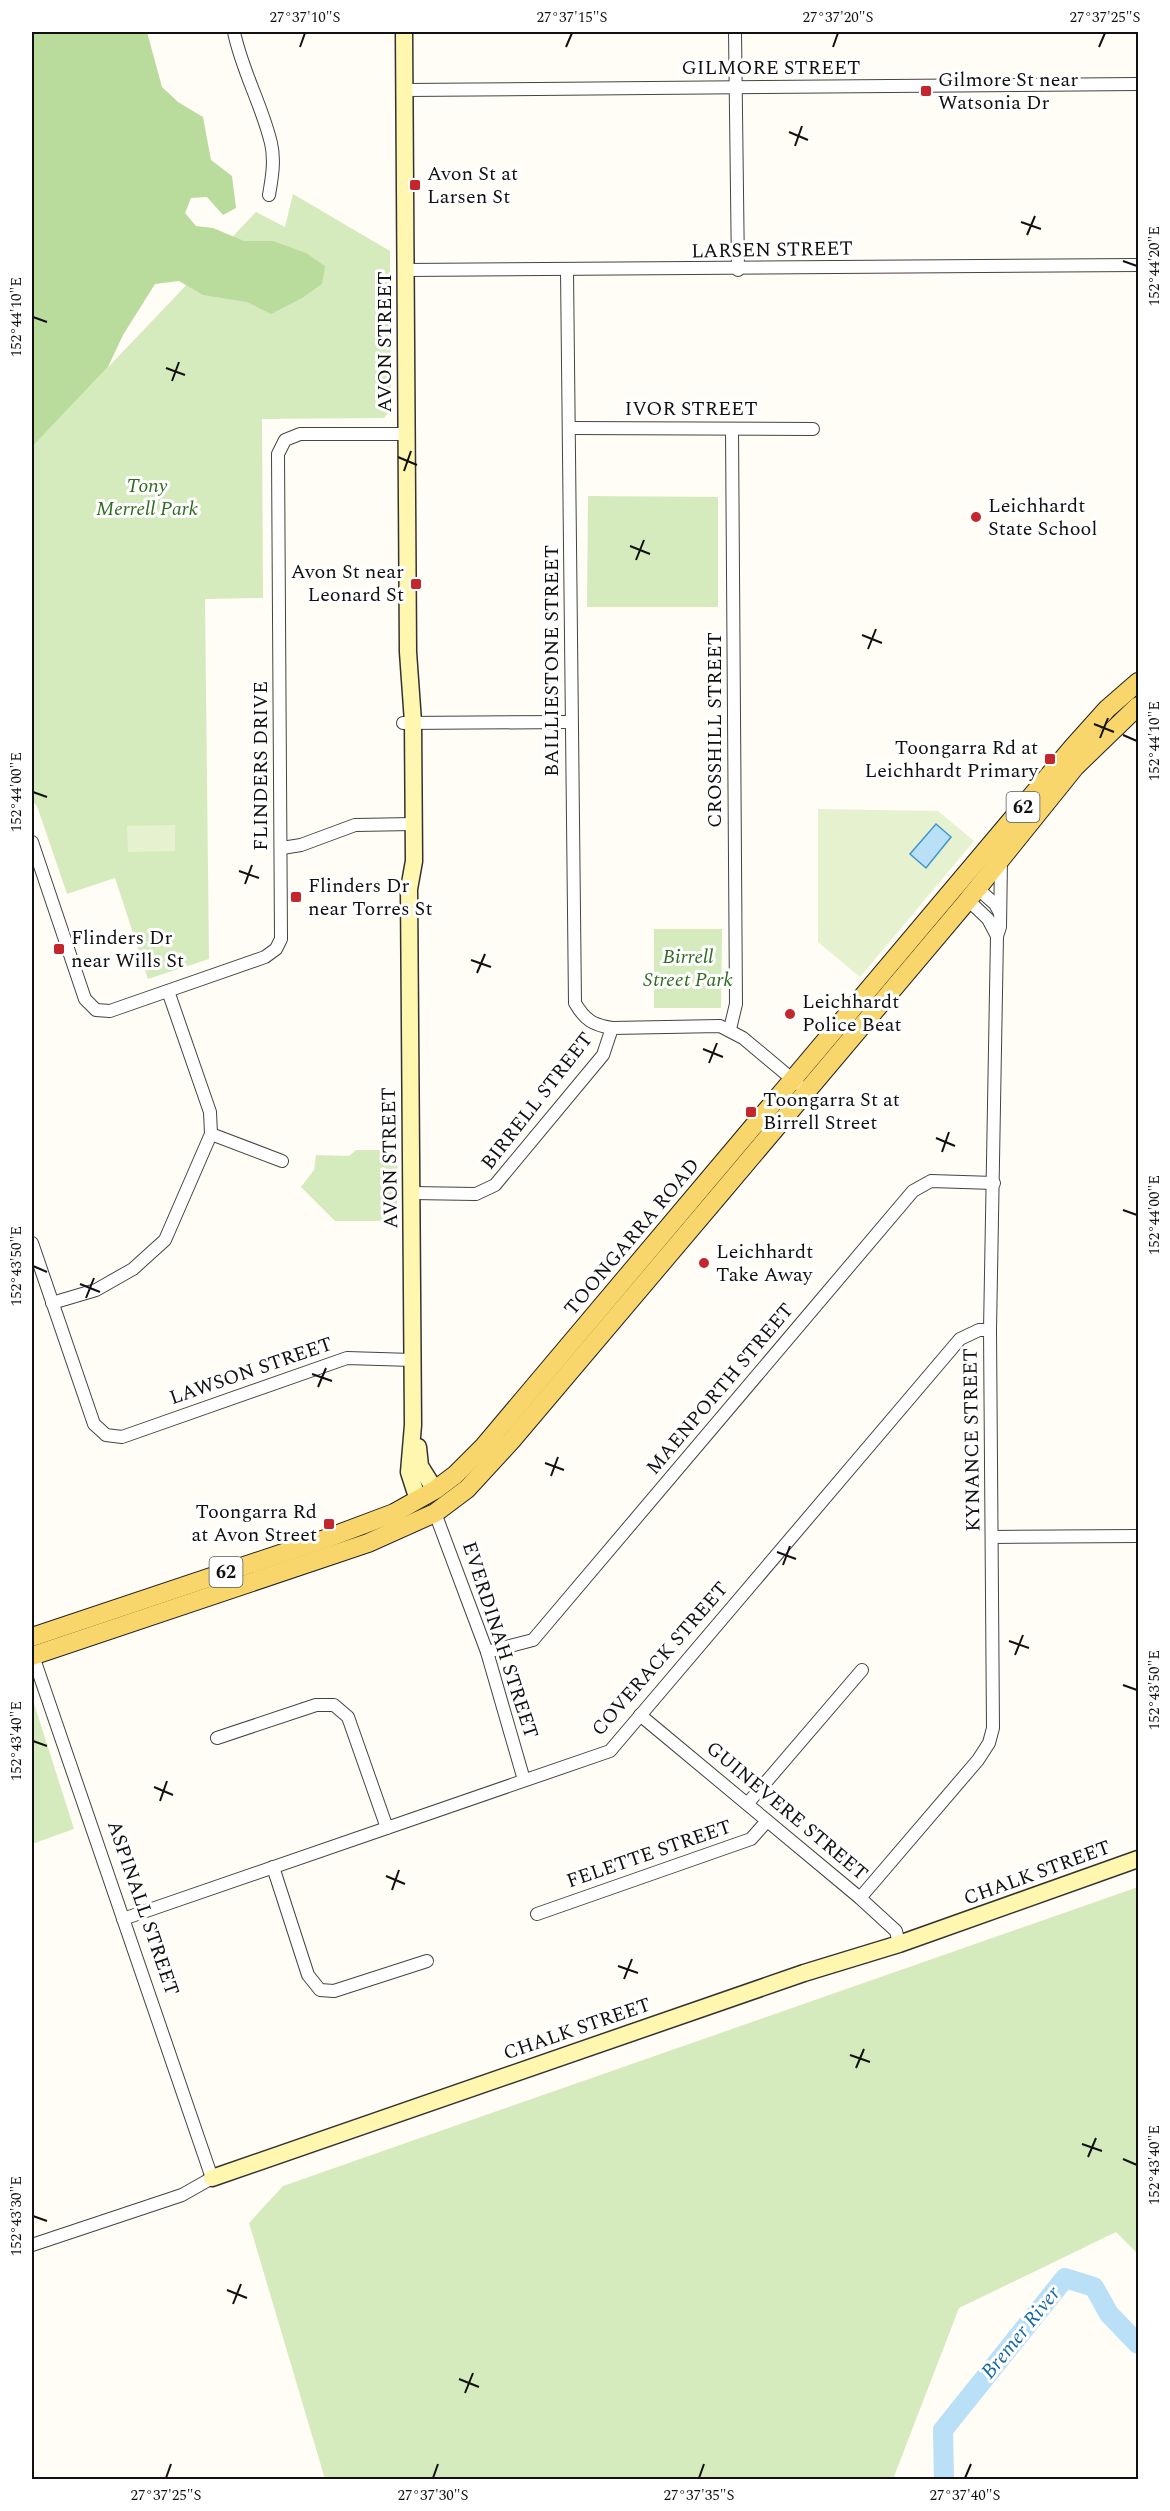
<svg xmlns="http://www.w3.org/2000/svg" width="1170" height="2511" viewBox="0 0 1170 2511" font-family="Spectral,serif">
<rect width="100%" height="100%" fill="#fffdf5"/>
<g fill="#d5ebbd">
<polygon points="293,194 390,251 391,409 384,418 262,419 263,598 205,599 209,959 148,979 115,878 67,894 37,806 32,801 32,447 256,212 285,227"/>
<polygon points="588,496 718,497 718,607 587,607"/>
<polygon points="654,929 722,929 721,1008 654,1008"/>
<polygon points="356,1150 397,1150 397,1221 335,1221 301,1187 314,1170 316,1155 349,1156"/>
<polygon points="32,1697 74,1829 32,1844"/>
<polygon points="1138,1887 1138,2254 1116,2232 959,2308 893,2479 325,2479 249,2223 283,2186"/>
</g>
<polygon fill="#b9dc9c" points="32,32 147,32 162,87 178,102 203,117 211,160 232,176 236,208 223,215 207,197 191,198 185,213 196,226 213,228 244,241 273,241 306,253 325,266 322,284 302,298 271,314 247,302 203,295 179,281 155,284 123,335 108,367 32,447"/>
<g fill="#e6f2cf">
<polygon points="818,809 938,811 974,841 860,977 818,942"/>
<polygon points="175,825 175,851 128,852 127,826"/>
</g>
<polygon fill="#b9e0f7" stroke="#3f96cf" stroke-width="1.5" points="936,824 951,837 926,868 910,854"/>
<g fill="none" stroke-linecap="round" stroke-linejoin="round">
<polyline stroke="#b9e0f7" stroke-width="20" points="944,2480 943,2430 1065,2278 1094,2287 1109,2314 1138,2344"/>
<g stroke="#444" stroke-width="14">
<g id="street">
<path d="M234,32C242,71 262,105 271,143C275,160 272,178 269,195"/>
<polyline points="735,32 738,270"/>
<polyline points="405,90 1138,84"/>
<polyline points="406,270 1138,265"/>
<path d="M567,271L575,1003C585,1020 593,1025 612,1028"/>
<polyline points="570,428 813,429"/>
<polyline points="403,723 571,722"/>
<polyline points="32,842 85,999 96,1010 110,1011 265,957 276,949 281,939 278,454 285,440 300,434 407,434"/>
<polyline points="282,848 301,845 355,825 413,824"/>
<polyline points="977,888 995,904 1000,913"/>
<polyline points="968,900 988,919 997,936"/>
<polyline points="730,1029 736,1004 732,429"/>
<polyline points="211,1134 282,1161"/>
<polyline points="412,1193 476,1194 495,1185 603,1055 612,1028 720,1026 743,1038 798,1084"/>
<polyline points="32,1243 94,1424 106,1435 122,1437 347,1358 412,1360"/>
<polyline points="52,1303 96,1290 133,1269 165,1240 211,1134 210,1112 168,991"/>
<polyline points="435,1513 487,1652 524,1780"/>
<polyline points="992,1537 1138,1536"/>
<polyline points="487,1652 533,1640 913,1191 931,1181 994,1183"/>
<polyline points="640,1715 860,1898 896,1931 899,1944"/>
<polyline points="217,1738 316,1705 334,1705 348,1717 387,1828"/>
<polyline points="748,1803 862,1670"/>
<polyline points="273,1867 308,1975 320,1990 334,1991 427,1961"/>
<polyline points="860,1898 978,1760 989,1743 993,1728 990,1330 997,936 1000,927 1001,860"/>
<polyline points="537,1914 751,1839 767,1821"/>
<polyline points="123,1919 610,1751 960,1339 979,1330 990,1330"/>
<polyline points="32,2245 182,2195 212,2178 33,1656"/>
</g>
</g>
<g stroke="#333" stroke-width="19">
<g id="secondary">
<polyline points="404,32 408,652 413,722 414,861 409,889 413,1425 409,1472 418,1500"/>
<polyline points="418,1447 420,1466 435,1490"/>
<polyline points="212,2178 804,1973 899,1944 1138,1859"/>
</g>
</g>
<g stroke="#222" stroke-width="20">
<g id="primary">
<polyline points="32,1637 325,1539 394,1513 435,1490 455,1475 484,1446 1072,748 1107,709 1138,682"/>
<polyline points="32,1656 368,1543 435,1513 467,1489 512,1440 721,1193 968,900 1075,767 1138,706"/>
</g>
</g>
<use href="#street" stroke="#fff" stroke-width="12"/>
<use href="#secondary" stroke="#fff6b0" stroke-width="16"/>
<use href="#primary" stroke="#f9d66b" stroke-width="18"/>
</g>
<path fill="none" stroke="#111" stroke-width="2" d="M300,47L305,33M566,47L572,33M833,47L838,33M1099,47L1105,33M789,132L808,140M795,146L802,126M1021,222L1041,229M1027,235L1035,216M1123,261L1137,266M33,317L47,322M166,368L185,375M172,381L179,362M398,457L417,465M404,471L411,451M630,546L650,554M636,560L644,540M862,635L882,643M868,649L876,629M1094,724L1114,732M1123,735L1137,741M1100,738L1108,718M33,792L47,797M239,871L259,878M245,884L252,865M471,960L491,967M477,973L485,954M703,1049L723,1057M709,1063L717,1043M936,1138L955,1146M942,1152L949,1132M1123,1210L1137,1215M33,1266L47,1272M80,1284L100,1292M86,1298L94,1278M312,1374L332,1381M318,1387L326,1368M545,1463L564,1470M551,1476L558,1457M777,1552L796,1559M783,1565L790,1546M1009,1641L1029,1648M1015,1655L1023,1635M1123,1685L1137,1690M33,1741L47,1746M154,1787L173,1795M160,1801L167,1781M386,1876L405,1884M392,1890L399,1870M618,1966L638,1973M624,1979L632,1959M850,2055L870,2062M856,2068L864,2049M1082,2144L1102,2151M1088,2157L1096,2138M1123,2159L1137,2165M33,2216L47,2221M227,2290L247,2298M233,2304L241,2284M459,2379L479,2387M465,2393L473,2373M166,2478L171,2464M433,2478L438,2464M699,2478L704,2464M965,2478L971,2464"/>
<g fill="#c4262e" stroke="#fff" stroke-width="2">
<rect x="920" y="85" width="12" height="12" rx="3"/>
<rect x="409" y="179" width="12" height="12" rx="3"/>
<circle cx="976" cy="517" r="6"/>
<rect x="410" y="578" width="12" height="12" rx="3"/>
<rect x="1044" y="753" width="12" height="12" rx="3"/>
<rect x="290" y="891" width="12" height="12" rx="3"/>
<rect x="53" y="943" width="12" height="12" rx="3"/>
<circle cx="790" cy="1014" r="6"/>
<rect x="745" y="1106" width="12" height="12" rx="3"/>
<circle cx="704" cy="1263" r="6"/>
<rect x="323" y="1518" width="12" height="12" rx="3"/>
</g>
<g text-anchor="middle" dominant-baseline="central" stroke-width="6" stroke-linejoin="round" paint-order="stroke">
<g fill="#fff" stroke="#585858" stroke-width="1.5">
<rect x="1006.5" y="792" width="33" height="30" rx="4.5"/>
<rect x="209.5" y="1557" width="33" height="30" rx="4.5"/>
</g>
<g font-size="18" font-weight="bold" fill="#111">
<text x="1023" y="807">62</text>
<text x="226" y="1572">62</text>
</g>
<g font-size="20" fill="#111" stroke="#fff">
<text x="771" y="68">GILMORE STREET</text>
<text transform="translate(772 250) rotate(-1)">LARSEN STREET</text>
<text transform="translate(385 342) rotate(-90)">AVON STREET</text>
<text x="691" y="409">IVOR STREET</text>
<text transform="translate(552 661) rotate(-90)">BAILLIESTONE STREET</text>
<text transform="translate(715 730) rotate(-90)">CROSSHILL STREET</text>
<text transform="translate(261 766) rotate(-90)">FLINDERS DRIVE</text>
<text transform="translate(537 1101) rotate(-52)">BIRRELL STREET</text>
<text transform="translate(390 1158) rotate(-91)">AVON STREET</text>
<text transform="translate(632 1237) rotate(-50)">TOONGARRA ROAD</text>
<text transform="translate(251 1371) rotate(-19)">LAWSON STREET</text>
<text transform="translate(720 1389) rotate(-50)">MAENPORTH STREET</text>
<text transform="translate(972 1440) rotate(-91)">KYNANCE STREET</text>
<text transform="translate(500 1640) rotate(72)">EVERDINAH STREET</text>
<text transform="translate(660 1659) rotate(-49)">COVERACK STREET</text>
<text transform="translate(787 1811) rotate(40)">GUINEVERE STREET</text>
<text transform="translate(649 1854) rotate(-19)">FELETTE STREET</text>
<text transform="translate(1037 1873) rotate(-20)">CHALK STREET</text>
<text transform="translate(143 1908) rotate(71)">ASPINALL STREET</text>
<text transform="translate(577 2029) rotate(-19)">CHALK STREET</text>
</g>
<g font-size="20" fill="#111" stroke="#fff" text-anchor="start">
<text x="938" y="80">Gilmore St near<tspan x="938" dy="23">Watsonia Dr</tspan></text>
<text x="427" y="174">Avon St at<tspan x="427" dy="23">Larsen St</tspan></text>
<text x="988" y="506">Leichhardt<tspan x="988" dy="23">State School</tspan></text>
<text x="404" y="572" text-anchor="end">Avon St near<tspan x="404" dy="23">Leonard St</tspan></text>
<text x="1038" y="748" text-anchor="end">Toongarra Rd at<tspan x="1038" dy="23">Leichhardt Primary</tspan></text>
<text x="308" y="886">Flinders Dr<tspan x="308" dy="23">near Torres St</tspan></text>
<text x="71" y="938">Flinders Dr<tspan x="71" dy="23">near Wills St</tspan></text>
<text x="802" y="1002">Leichhardt<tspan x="802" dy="23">Police Beat</tspan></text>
<text x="763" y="1100">Toongarra St at<tspan x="763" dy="23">Birrell Street</tspan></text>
<text x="716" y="1252">Leichhardt<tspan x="716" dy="23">Take Away</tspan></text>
<text x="317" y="1512" text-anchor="end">Toongarra Rd<tspan x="317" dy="23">at Avon Street</tspan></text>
</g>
<g font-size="20" font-style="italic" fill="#2f6b1f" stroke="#fff">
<text x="147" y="486">Tony<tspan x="147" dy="23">Merrell Park</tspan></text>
<text x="688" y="957">Birrell<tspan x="688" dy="23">Street Park</tspan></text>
</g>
<g font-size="21" font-style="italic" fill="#1768a6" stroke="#fff">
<text transform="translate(1021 2333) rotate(-51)">Bremer River</text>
</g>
</g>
<rect width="1170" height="2511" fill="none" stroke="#ffffff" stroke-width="66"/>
<rect x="33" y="33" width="1104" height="2445" fill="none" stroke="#111" stroke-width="2"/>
<g font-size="15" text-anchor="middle" fill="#111">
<text x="305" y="22">27°37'10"S</text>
<text x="572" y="22">27°37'15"S</text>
<text x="838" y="22">27°37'20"S</text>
<text x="1105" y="22">27°37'25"S</text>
<text transform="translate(1154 266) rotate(-90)" y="5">152°44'20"E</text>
<text transform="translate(16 317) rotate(-90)" y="5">152°44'10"E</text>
<text transform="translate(1154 741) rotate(-90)" y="5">152°44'10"E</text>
<text transform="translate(16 792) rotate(-90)" y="5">152°44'00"E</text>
<text transform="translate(1154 1215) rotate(-90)" y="5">152°44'00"E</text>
<text transform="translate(16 1266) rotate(-90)" y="5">152°43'50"E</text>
<text transform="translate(1154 1690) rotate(-90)" y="5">152°43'50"E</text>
<text transform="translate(16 1741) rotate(-90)" y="5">152°43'40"E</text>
<text transform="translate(1154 2165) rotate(-90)" y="5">152°43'40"E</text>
<text transform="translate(16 2216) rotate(-90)" y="5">152°43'30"E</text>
<text x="166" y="2500">27°37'25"S</text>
<text x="433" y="2500">27°37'30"S</text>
<text x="699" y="2500">27°37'35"S</text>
<text x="965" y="2500">27°37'40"S</text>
</g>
</svg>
